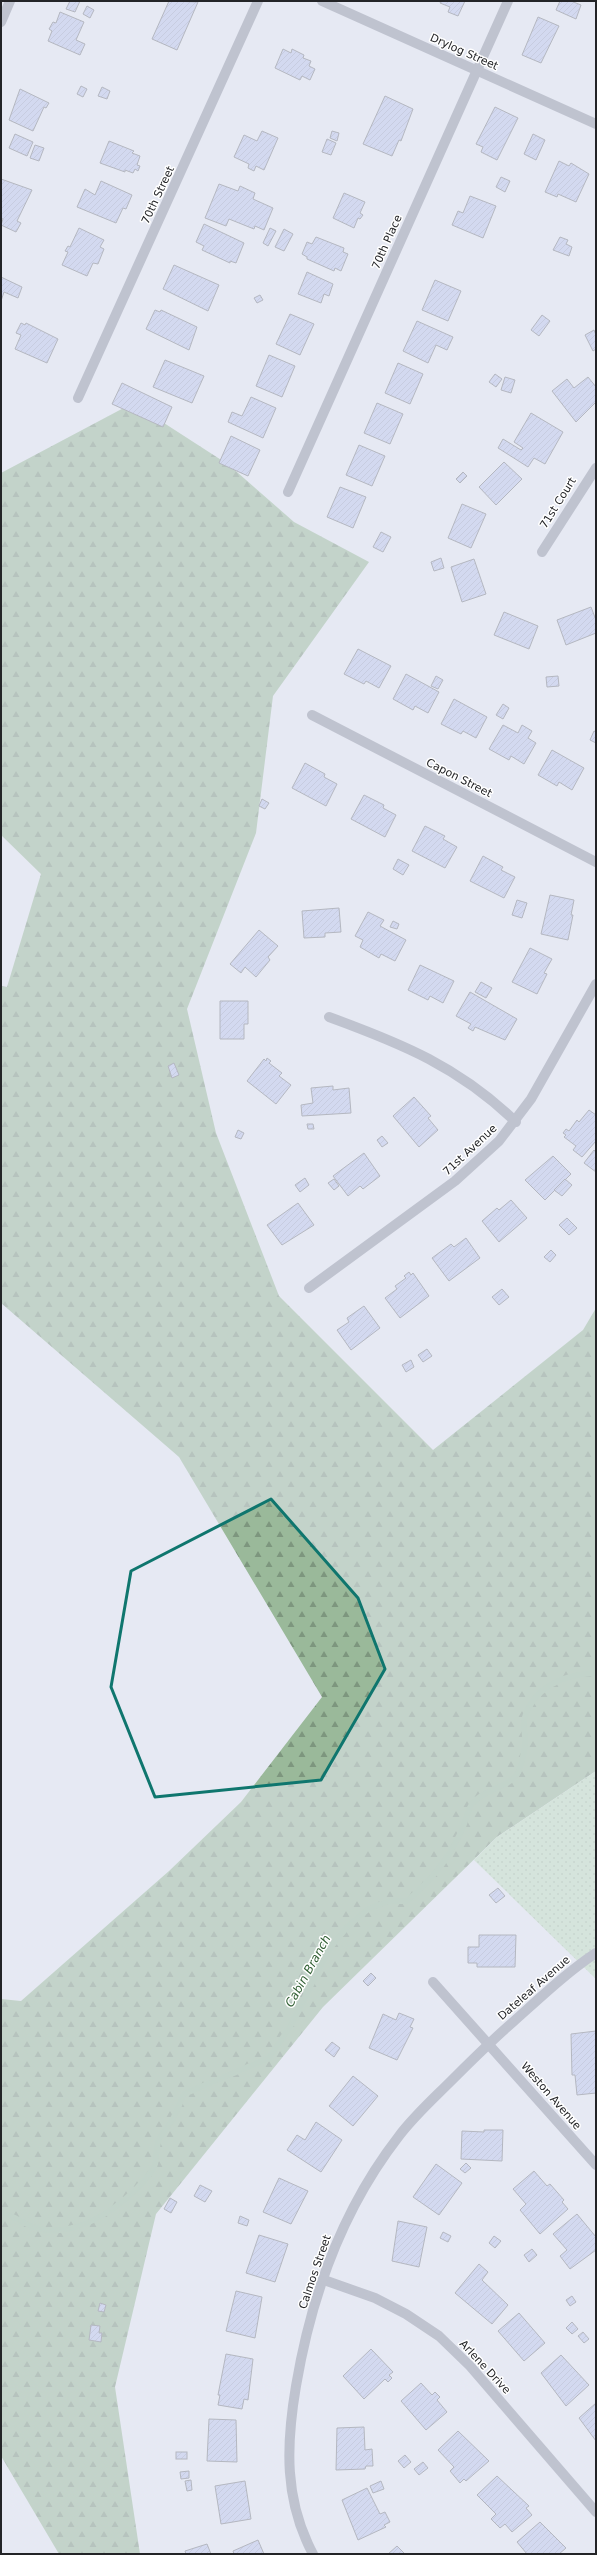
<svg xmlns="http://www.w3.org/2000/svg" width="597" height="2555" viewBox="0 0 597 2555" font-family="'DejaVu Sans',sans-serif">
<defs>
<pattern id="forest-firs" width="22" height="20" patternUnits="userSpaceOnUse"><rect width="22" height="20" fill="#9ab99a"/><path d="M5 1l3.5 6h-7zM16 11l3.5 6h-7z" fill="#7d967e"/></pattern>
<pattern id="park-dots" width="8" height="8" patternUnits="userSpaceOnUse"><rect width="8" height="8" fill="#c1ddc1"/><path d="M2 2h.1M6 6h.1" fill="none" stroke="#a6bea6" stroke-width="1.8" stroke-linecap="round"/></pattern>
<pattern id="building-hatch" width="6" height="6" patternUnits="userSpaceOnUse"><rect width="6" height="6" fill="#bdc5ed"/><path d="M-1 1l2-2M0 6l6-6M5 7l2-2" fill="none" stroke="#a2a9cb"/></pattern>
</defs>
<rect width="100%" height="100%" fill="#e6e9f3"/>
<polygon fill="url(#forest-firs)" points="133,403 229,465 294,522 369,562 273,696 256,833 187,1009 216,1133 279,1296 433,1450 583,1330 596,1308 596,1771 497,1837 323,2007 156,2214 115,2387 140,2554 59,2554 1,2456 1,1999 21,2001 169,1871 241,1802 322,1697 179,1457 1,1303 1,986 7,987 41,874 1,835 1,473"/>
<polygon fill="url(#park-dots)" points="596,1771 596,1979 474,1860 497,1837"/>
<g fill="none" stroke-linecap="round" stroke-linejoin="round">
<path stroke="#98b899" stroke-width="6" d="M1,2212C13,2216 23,2223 34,2227C76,2242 131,2202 153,2169C158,2161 155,2148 159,2139C163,2132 169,2126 173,2119C177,2111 180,2102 184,2094L269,2058L290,2027L329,1949L347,1927L368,1909L390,1901H407C429,1883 445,1863 458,1838C464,1828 466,1814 472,1804C484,1789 509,1787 517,1774C521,1768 525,1750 525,1742C526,1735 523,1728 524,1721C532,1687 564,1674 596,1673"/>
</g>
<g fill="url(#building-hatch)" stroke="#797b84">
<polygon points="70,1 80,1 75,12 66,9"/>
<polygon points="169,1 198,2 177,50 152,39"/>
<polygon points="441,1 465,1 458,16 448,12 450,7 440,3"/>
<polygon points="560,1 571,1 581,5 576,19 556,10"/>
<polygon points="87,6 94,10 90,18 83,14"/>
<polygon points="60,12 84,22 76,40 85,44 80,55 48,41 52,31 49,29 53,22 56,23"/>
<polygon points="538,17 559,26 541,63 522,55"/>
<polygon points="283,49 291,53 292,49 304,55 303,58 311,61 309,66 315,69 310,80 302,76 300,80 275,68"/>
<polygon points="81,86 87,89 83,97 77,94"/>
<polygon points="102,87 110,91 107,99 98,96"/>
<polygon points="20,89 49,103 46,108 44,107 33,131 9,120"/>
<polygon points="385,96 413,109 401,141 399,140 392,156 363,144"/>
<polygon points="495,107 518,118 497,160 481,152 483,147 476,144"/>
<polygon points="262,131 278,138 264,170 256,166 254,171 248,168 249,164 234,157 244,135 257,141"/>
<polygon points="332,131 339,133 337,141 330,138"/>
<polygon points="15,134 33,142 27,156 9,148"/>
<polygon points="533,134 545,140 536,160 524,154"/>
<polygon points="327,139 336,143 331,155 322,152"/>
<polygon points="109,141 134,151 132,153 140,156 137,165 140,166 138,171 135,169 133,173 125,170 125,172 100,163"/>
<polygon points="35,145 44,148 39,161 30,158"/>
<polygon points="559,161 569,166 571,163 589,174 576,202 558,194 557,197 545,192"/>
<polygon points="501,177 510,181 505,192 496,187"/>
<polygon points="1,179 32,190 17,221 21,223 16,232 1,225 3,219 1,218"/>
<polygon points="101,181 132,195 126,209 123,208 116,223 77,207 85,189 95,195"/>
<polygon points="219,184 238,191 240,186 255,193 253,199 273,208 264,230 255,226 254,229 229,219 226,226 205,218"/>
<polygon points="344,193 365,202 360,213 363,215 360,219 358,218 354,228 333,218"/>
<polygon points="470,196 496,206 483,238 452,225 458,211 463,213"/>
<polygon points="204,224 244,243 236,263 230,261 230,263 202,250 204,246 196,242"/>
<polygon points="79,228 104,240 100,247 104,249 98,264 93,263 87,276 62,265 68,252 65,251 68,246 70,247"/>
<polygon points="270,228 276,231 268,246 263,243"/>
<polygon points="284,229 293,234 284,251 275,247"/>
<polygon points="316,237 344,248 343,252 348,254 341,271 335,268 334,271 307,259 307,257 302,254 307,242 312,244"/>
<polygon points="560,237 568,240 566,244 572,247 569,256 553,250"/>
<polygon points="174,265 219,285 208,311 163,289"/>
<polygon points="307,272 333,284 329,296 324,294 321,303 298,294"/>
<polygon points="1,277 22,287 18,298 4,292 1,301"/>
<polygon points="435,280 461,291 448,321 422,310"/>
<polygon points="260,295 263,300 257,303 254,298"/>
<polygon points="155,310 160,312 161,310 197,327 189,350 146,329"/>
<polygon points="290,314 314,324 300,355 276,344"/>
<polygon points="542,315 550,321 539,336 531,330"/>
<polygon points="417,321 453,337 447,350 436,345 428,363 403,351"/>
<polygon points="21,323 25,325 26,323 58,339 47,363 15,349 21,335 16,333"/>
<polygon points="594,330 596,335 596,349 593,351 585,335"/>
<polygon points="269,355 295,366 282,397 256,386"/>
<polygon points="165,360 204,376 192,403 153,387"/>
<polygon points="398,363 423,374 410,404 385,393"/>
<polygon points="495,374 502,379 496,387 489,382"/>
<polygon points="505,377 515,380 511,393 501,390"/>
<polygon points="588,377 596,387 596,402 576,422 552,391 567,379 574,388"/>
<polygon points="122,383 172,407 163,427 112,404"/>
<polygon points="251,397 276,408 263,438 228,422 232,412 242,416"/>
<polygon points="377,403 403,414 390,444 364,433"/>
<polygon points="531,413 563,432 545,464 534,458 528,467 498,448 503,439 521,450 523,448 514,442"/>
<polygon points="231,436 260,450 248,476 219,463"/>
<polygon points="359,445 385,456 372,486 346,475"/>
<polygon points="504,462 522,479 496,505 479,487"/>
<polygon points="463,472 467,476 460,483 456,479"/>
<polygon points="340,487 366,497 353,528 327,517"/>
<polygon points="462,504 486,514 471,548 448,538"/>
<polygon points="381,532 391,537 383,552 373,547"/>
<polygon points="441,558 444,568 434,571 431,562"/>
<polygon points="474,559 486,594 462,602 451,567"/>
<polygon points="591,607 596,620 596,633 566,645 557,620"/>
<polygon points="504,612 538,626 529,649 494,635"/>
<polygon points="358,649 391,666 379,688 366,681 364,684 344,674"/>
<polygon points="406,674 439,692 428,713 415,706 413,710 393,699"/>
<polygon points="436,676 443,680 438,689 431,686"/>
<polygon points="558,676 559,686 547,687 546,677"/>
<polygon points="454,699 487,717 476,738 463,731 461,734 441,724"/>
<polygon points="503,704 509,708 503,719 496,715"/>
<polygon points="503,725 518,733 522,725 532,731 528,738 536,743 524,764 511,756 509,760 489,749"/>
<polygon points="594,731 596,732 596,743 590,740"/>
<polygon points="552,750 584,768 572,790 559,782 557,786 538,775"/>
<polygon points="305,763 325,774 324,777 337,784 326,806 292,788"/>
<polygon points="364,795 384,805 383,808 396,815 385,837 351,819"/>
<polygon points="262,799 269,803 265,809 259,806"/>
<polygon points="425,826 445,836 443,839 457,847 445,868 412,851"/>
<polygon points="483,856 503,867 501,870 515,877 504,898 470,881"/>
<polygon points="398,859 409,865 403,875 393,869"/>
<polygon points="550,895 574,900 571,915 573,915 568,940 541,934"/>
<polygon points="517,900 527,903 522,918 512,915"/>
<polygon points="339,908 341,932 325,933 325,937 304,938 302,911"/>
<polygon points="368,912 384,920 380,926 406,940 395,961 381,954 379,958 360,947 363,940 355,936"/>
<polygon points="393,921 399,924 397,929 390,927"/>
<polygon points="259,930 278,946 268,957 270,960 256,977 245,967 241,973 230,964"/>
<polygon points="530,948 552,959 544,973 547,974 537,994 512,982"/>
<polygon points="420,965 454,981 443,1003 430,996 428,1000 408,990"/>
<polygon points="481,982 492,988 486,998 475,992"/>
<polygon points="470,992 517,1019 505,1040 475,1027 473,1031 468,1028 471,1024 456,1016"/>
<polygon points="220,1001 248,1001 248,1024 244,1024 244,1039 220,1039"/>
<polygon points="267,1058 271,1061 269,1063 282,1073 279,1076 291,1085 276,1104 247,1081 264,1059 266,1061"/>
<polygon points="174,1063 179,1075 172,1078 168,1066"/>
<polygon points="333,1086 333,1090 349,1088 351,1113 302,1116 301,1105 313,1103 311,1088"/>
<polygon points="414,1097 431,1116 428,1118 438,1130 419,1147 393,1116"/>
<polygon points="589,1110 596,1115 596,1141 582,1157 573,1150 576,1146 564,1137 566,1135 563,1133 566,1129 569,1131 577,1120 579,1122"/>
<polygon points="307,1124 313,1124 314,1129 308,1129"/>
<polygon points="238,1130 244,1133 241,1139 235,1137"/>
<polygon points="382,1136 388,1143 382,1147 377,1140"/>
<polygon points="594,1150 596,1152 596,1172 584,1163"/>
<polygon points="364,1153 380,1176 363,1189 360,1186 348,1196 333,1176"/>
<polygon points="553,1156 571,1174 545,1200 525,1180"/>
<polygon points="305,1178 309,1185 300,1192 295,1185"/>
<polygon points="334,1179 339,1186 334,1190 328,1183"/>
<polygon points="565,1179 572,1185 562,1196 554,1190"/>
<polygon points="511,1200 527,1218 499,1242 482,1221 497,1208 499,1210"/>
<polygon points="298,1203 314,1225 282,1245 267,1225"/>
<polygon points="567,1218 577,1228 569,1235 559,1225"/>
<polygon points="466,1238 480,1258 449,1281 432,1258 451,1244 454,1247"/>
<polygon points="551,1250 556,1255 550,1262 544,1257"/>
<polygon points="409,1272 411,1275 413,1273 429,1296 400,1318 385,1298 397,1289 395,1286 406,1278 404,1276"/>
<polygon points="502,1289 509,1297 499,1305 492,1297"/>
<polygon points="364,1306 380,1328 351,1350 337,1330 349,1322 347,1318"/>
<polygon points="427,1349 432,1356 423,1362 418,1355"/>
<polygon points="411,1360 414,1367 406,1372 402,1365"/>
<polygon points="498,1888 505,1896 496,1903 489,1895"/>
<polygon points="479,1935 516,1935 515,1967 477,1967 477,1963 468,1963 468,1947 479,1947"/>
<polygon points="371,1973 376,1978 368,1986 363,1981"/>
<polygon points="399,2013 414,2019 410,2027 413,2028 397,2060 369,2048 383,2014 396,2020"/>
<polygon points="596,2031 596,2093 577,2095 575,2075 572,2075 571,2034"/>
<polygon points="332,2042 340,2048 334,2057 325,2050"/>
<polygon points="353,2076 378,2096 353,2126 329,2106"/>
<polygon points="316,2122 342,2140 321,2172 287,2150 297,2135 305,2140"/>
<polygon points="484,2130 503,2130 502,2161 461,2159 462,2131 484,2132"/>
<polygon points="466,2163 471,2168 465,2173 460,2169"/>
<polygon points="436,2164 462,2183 439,2215 413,2197"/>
<polygon points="534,2171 547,2186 550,2184 564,2200 562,2202 568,2209 540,2234 520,2210 526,2204 513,2189"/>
<polygon points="279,2178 308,2191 291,2224 263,2212"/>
<polygon points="200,2185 212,2191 205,2202 194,2196"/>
<polygon points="170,2198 177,2202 171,2213 164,2209"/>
<polygon points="577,2214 596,2237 596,2250 570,2269 560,2256 567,2250 553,2234"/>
<polygon points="240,2216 249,2220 247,2226 238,2223"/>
<polygon points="398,2221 427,2227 419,2267 392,2261"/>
<polygon points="443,2232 451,2236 448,2242 440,2238"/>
<polygon points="259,2235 288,2244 275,2282 246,2273"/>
<polygon points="494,2236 501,2241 495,2248 489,2243"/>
<polygon points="532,2249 537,2255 529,2262 524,2255"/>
<polygon points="479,2264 488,2272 482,2280 508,2305 492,2324 455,2293"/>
<polygon points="236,2291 262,2297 255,2338 226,2331"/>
<polygon points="572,2296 576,2302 570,2306 566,2300"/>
<polygon points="100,2303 106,2305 104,2312 98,2311"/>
<polygon points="519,2313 545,2343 524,2361 498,2331"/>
<polygon points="572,2322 578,2329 572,2334 566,2328"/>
<polygon points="91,2325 100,2326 99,2333 102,2333 101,2342 89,2340"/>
<polygon points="583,2332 589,2339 584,2343 578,2336"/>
<polygon points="371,2349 393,2372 389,2375 392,2378 388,2382 385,2379 364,2399 343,2376"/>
<polygon points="226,2354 253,2359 248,2400 244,2399 242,2409 218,2405 220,2395 218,2395"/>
<polygon points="561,2355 589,2385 566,2406 541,2373"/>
<polygon points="421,2383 432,2395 435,2392 440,2397 437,2400 447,2412 426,2430 401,2401"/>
<polygon points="596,2403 596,2441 579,2418"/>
<polygon points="209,2419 236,2420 237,2462 207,2461"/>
<polygon points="364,2427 365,2450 372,2449 373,2466 366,2466 365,2469 336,2470 337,2428"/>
<polygon points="458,2431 489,2461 466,2481 464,2479 460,2483 450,2471 454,2467 438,2450"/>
<rect x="176" y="2452" width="11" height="7"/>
<polygon points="405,2455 411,2462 404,2468 398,2461"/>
<polygon points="423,2462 428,2468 419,2475 414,2469"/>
<polygon points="189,2471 189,2478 181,2479 180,2472"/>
<polygon points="497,2476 529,2506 526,2508 532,2515 512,2532 505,2524 500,2528 491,2519 496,2514 477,2495"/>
<polygon points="191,2480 192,2490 187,2491 185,2481"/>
<polygon points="245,2481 251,2519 221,2524 215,2486"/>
<polygon points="381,2481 384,2489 373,2493 370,2486"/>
<polygon points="367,2488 380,2514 385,2512 390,2522 384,2525 386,2527 358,2540 342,2500"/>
<polygon points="540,2522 566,2548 559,2554 527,2554 517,2542"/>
<polygon points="258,2540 264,2554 234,2554 233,2551"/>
<polygon points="207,2544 211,2554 186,2554 185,2551"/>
<polygon points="397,2546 405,2554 388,2554"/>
</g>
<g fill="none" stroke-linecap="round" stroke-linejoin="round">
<g stroke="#9194a5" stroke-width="10">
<polyline points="322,1 596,124"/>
<polyline points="1,22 10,1"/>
<polyline points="78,398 258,1"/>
<polyline points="288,492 508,1"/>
<polyline points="542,552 596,468"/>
<polyline points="312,715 596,862"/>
<path d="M329,1017C403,1044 459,1067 516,1122"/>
<polyline points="309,1288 455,1181 499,1141 531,1099 596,984"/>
<polyline points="433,1982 596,2165"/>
<polyline points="324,2280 375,2298 406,2314 439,2336 470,2366 596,2512"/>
<path d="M313,2554C284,2500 286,2445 296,2386C311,2297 343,2208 399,2136C414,2116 433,2099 451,2081C471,2061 491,2041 513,2022C540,1998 566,1973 596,1953"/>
</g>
</g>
<path d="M0 0H597V2555H0ZM271,1499L358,1598L385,1669L321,1780L155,1797L111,1687L131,1571Z" fill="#e6e9f3" fill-opacity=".55" fill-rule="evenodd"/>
<path fill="none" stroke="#0f766e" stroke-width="3" stroke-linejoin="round" d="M271,1499L358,1598L385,1669L321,1780L155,1797L111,1687L131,1571Z"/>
<g text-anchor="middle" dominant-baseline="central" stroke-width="3" stroke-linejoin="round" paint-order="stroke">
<g font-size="11" fill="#232427" stroke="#fff">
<text transform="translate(464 52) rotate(24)">Drylog Street</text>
<text transform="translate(158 195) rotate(-65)">70th Street</text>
<text transform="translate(387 242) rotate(-66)">70th Place</text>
<text transform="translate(558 503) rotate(-58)">71st Court</text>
<text transform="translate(459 778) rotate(27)">Capon Street</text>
<text transform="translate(470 1150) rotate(-43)">71st Avenue</text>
<text transform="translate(534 1988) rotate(-41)">Dateleaf Avenue</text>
<text transform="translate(551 2096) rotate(49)">Weston Avenue</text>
<text transform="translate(315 2272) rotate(-71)">Calmos Street</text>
<text transform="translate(485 2367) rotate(47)">Arlene Drive</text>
</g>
<g font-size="12" font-style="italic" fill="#326035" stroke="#fff">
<text transform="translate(308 1971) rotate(-61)">Cabin Branch</text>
</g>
</g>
<rect width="597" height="2555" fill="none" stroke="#232427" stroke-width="4"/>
</svg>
